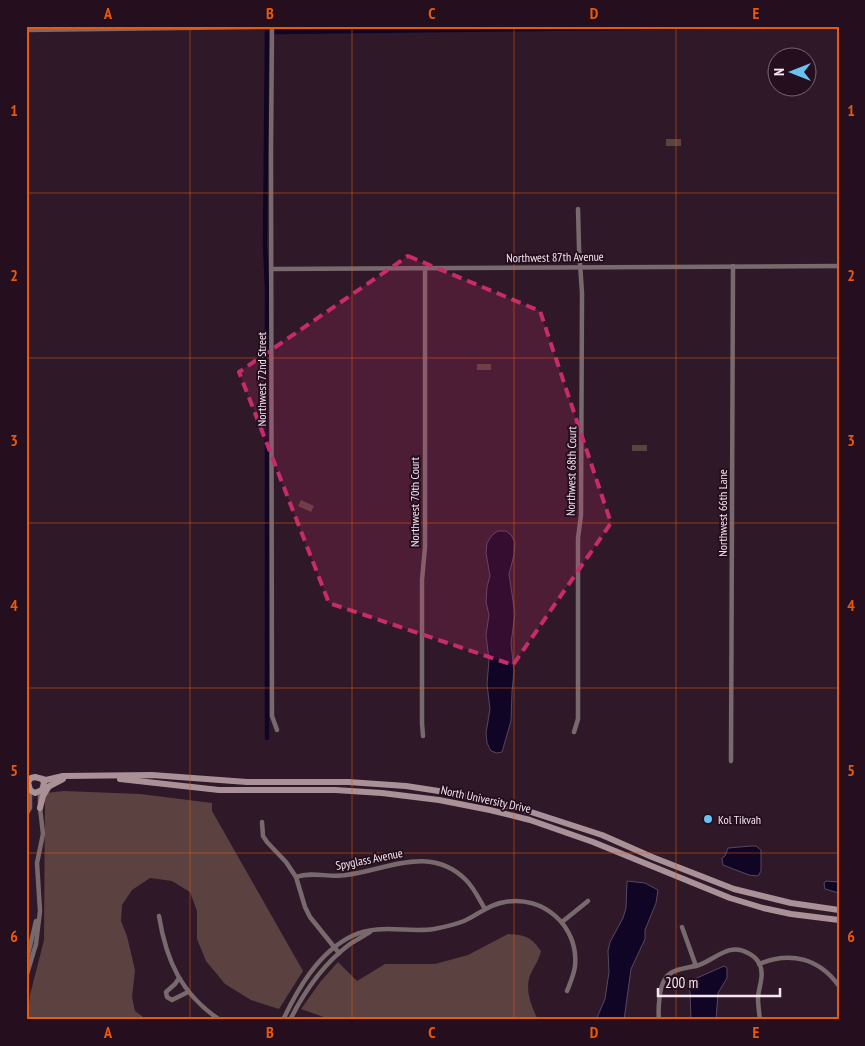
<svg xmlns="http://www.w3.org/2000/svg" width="865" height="1046" viewBox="0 0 865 1046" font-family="'PT Sans Narrow',sans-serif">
<rect width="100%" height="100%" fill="#2f1929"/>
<g fill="#5b4140">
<rect x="666" y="139" width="15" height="7"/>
<rect x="477" y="364" width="14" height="6"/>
<rect x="632" y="445" width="15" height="6"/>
<polygon points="301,500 314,506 311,512 298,506"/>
<polygon points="64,791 140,794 212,803 212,811 303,971 279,1009 251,1000 225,984 206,961 197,939 197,911 190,892 172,881 150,878 132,890 122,905 121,921 127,936 135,970 132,997 135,1011 147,1020 27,1020 30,995 44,940 45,793"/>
<path d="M508,934C526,935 531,937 541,951C539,960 535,965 531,973C524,989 531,1005 538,1020H332L301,1009L321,981L338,962L357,981L385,964H435L468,955Z"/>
</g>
<g fill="#100524" stroke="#554861">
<polygon points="498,531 506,531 511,535 515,542 514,555 509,574 515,614 511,643 514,672 512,691 511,721 502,752 497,753 491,751 487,743 486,733 490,709 487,684 489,660 486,635 489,615 486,602 487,587 490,576 486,553 487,543 492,535"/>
<polygon points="751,846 756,846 761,850 761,871 758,876 749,875 723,865 722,858 725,856 728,848"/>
<polygon points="627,881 645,883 658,890 656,903 645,930 645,939 631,969 624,1020 596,1020 605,999 609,972 608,951 610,942 623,918 626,908"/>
<polygon points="826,881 839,882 839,893 825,889 824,883"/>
<polygon points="724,966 727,968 727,978 718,993 716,1020 691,1020 690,992 687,985 688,982"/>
</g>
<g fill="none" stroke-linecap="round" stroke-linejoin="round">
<g stroke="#100524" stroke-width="4.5">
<polyline points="275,32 799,26"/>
<polyline points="267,738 267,288 265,245 267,32"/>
</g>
<g stroke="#78696d" stroke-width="4.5">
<polyline points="272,26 271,152 272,716 277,730"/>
<polyline points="26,30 335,26"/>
<polyline points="271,269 839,266"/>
<polyline points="574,732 578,719 578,538 581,515 582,293 579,248 578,209"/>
<polyline points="423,736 422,723 422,580 425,547 425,269"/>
<polyline points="731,761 733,266"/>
<polyline points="26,815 30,808 30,790"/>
<polyline points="262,822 263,836 267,842 286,862 296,877 305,907 310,917 339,953"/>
<polyline points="26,862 26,889"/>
<path d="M296,877C314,871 328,878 346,875C387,870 430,844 466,880C474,888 479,899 485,909"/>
<polyline points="26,906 26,918"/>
<path d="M159,916C166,960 181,994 220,1020"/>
<polyline points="562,922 588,901"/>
<polyline points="682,927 696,966"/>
<polyline points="26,963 36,921"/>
<path d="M759,964C790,951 819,958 839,986"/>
<polyline points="26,977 36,944 40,911 37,863 43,834 40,808 40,792"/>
<polyline points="179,978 175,984 166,992 167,997 172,1000 188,992"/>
<path d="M283,1020C298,988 319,952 352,936C378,923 407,933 434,929C444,927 454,925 464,921C478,915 489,904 505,902C543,895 579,926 575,966C574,975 570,983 567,991"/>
<path d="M290,1020C305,990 323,964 350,944C356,940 364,936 370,932"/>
<path d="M659,1020C658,1010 659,987 665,979C671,968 689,968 699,965C716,959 729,942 748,953C752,955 757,959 759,963C765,974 759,986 758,997C758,1005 759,1012 760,1020"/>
</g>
<g stroke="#aa9198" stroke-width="6">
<polyline points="42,779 44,783 42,790 35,793 30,790 28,782 31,778 35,777 46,780 63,776 152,775 247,782 348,782 406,786 458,794 528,811 602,835 652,857 734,889 791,903 839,910"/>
<polyline points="120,779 219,790 335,790 382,793 439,800 490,810 530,820 593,842 730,898 763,908 791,914 839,920"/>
<polyline points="42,790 63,779"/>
<polyline points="40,808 43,796 48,788"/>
</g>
</g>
<path fill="#c72c6a" fill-opacity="0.2" stroke="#c72c6a" stroke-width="4" stroke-dasharray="10 6" stroke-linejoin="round" d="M408,256L540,311L611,523L513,665L329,603L239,372Z"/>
<path fill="none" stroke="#e8590c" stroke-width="1" stroke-opacity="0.55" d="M190,26V1020M352,26V1020M514,26V1020M676,26V1020M26,193H839M26,358H839M26,523H839M26,688H839M26,853H839"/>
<circle fill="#66c4ef" stroke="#250f1f" stroke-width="2" cx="708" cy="819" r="5"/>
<g text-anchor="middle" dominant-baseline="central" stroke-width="4" stroke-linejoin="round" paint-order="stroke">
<g font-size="12" fill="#f5e5ef" stroke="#250f1f">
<text transform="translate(555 257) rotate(-1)">Northwest 87th Avenue</text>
<text transform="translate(261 379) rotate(-90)">Northwest 72nd Street</text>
<text transform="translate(571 471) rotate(-89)">Northwest 68th Court</text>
<text transform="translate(414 502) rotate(-90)">Northwest 70th Court</text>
<text transform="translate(722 513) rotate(-90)">Northwest 66th Lane</text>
<text transform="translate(486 799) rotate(12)">North University Drive</text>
<text transform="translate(369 859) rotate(-11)">Spyglass Avenue</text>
</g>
<g font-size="12" fill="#f5e5ef" stroke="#250f1f" text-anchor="start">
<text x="718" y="819">Kol Tikvah</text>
</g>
</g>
<rect width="865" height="1046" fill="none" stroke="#250f1f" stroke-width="55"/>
<g transform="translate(792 72) rotate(270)"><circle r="24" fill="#250f1f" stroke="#786572"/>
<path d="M0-4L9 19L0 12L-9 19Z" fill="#66c4ef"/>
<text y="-8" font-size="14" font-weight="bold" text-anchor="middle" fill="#f5e5ef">N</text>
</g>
<path d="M658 988v8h122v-8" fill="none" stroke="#f5e5ef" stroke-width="2.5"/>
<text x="665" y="988" font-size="15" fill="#f5e5ef" stroke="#250f1f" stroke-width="4" paint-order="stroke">200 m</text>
<rect x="28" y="28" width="810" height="990" fill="none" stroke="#e8590c" stroke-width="2"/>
<g font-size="16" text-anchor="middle" font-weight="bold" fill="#e8590c">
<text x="108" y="19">A</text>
<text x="270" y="19">B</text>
<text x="432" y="19">C</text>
<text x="594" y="19">D</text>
<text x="756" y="19">E</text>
<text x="14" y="116">1</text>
<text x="851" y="116">1</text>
<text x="14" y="281">2</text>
<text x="851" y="281">2</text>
<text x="14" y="446">3</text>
<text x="851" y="446">3</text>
<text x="14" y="611">4</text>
<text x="851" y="611">4</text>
<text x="14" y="776">5</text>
<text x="851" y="776">5</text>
<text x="14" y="942">6</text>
<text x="851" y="942">6</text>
<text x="108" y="1038">A</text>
<text x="270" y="1038">B</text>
<text x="432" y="1038">C</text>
<text x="594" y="1038">D</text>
<text x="756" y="1038">E</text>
</g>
</svg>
